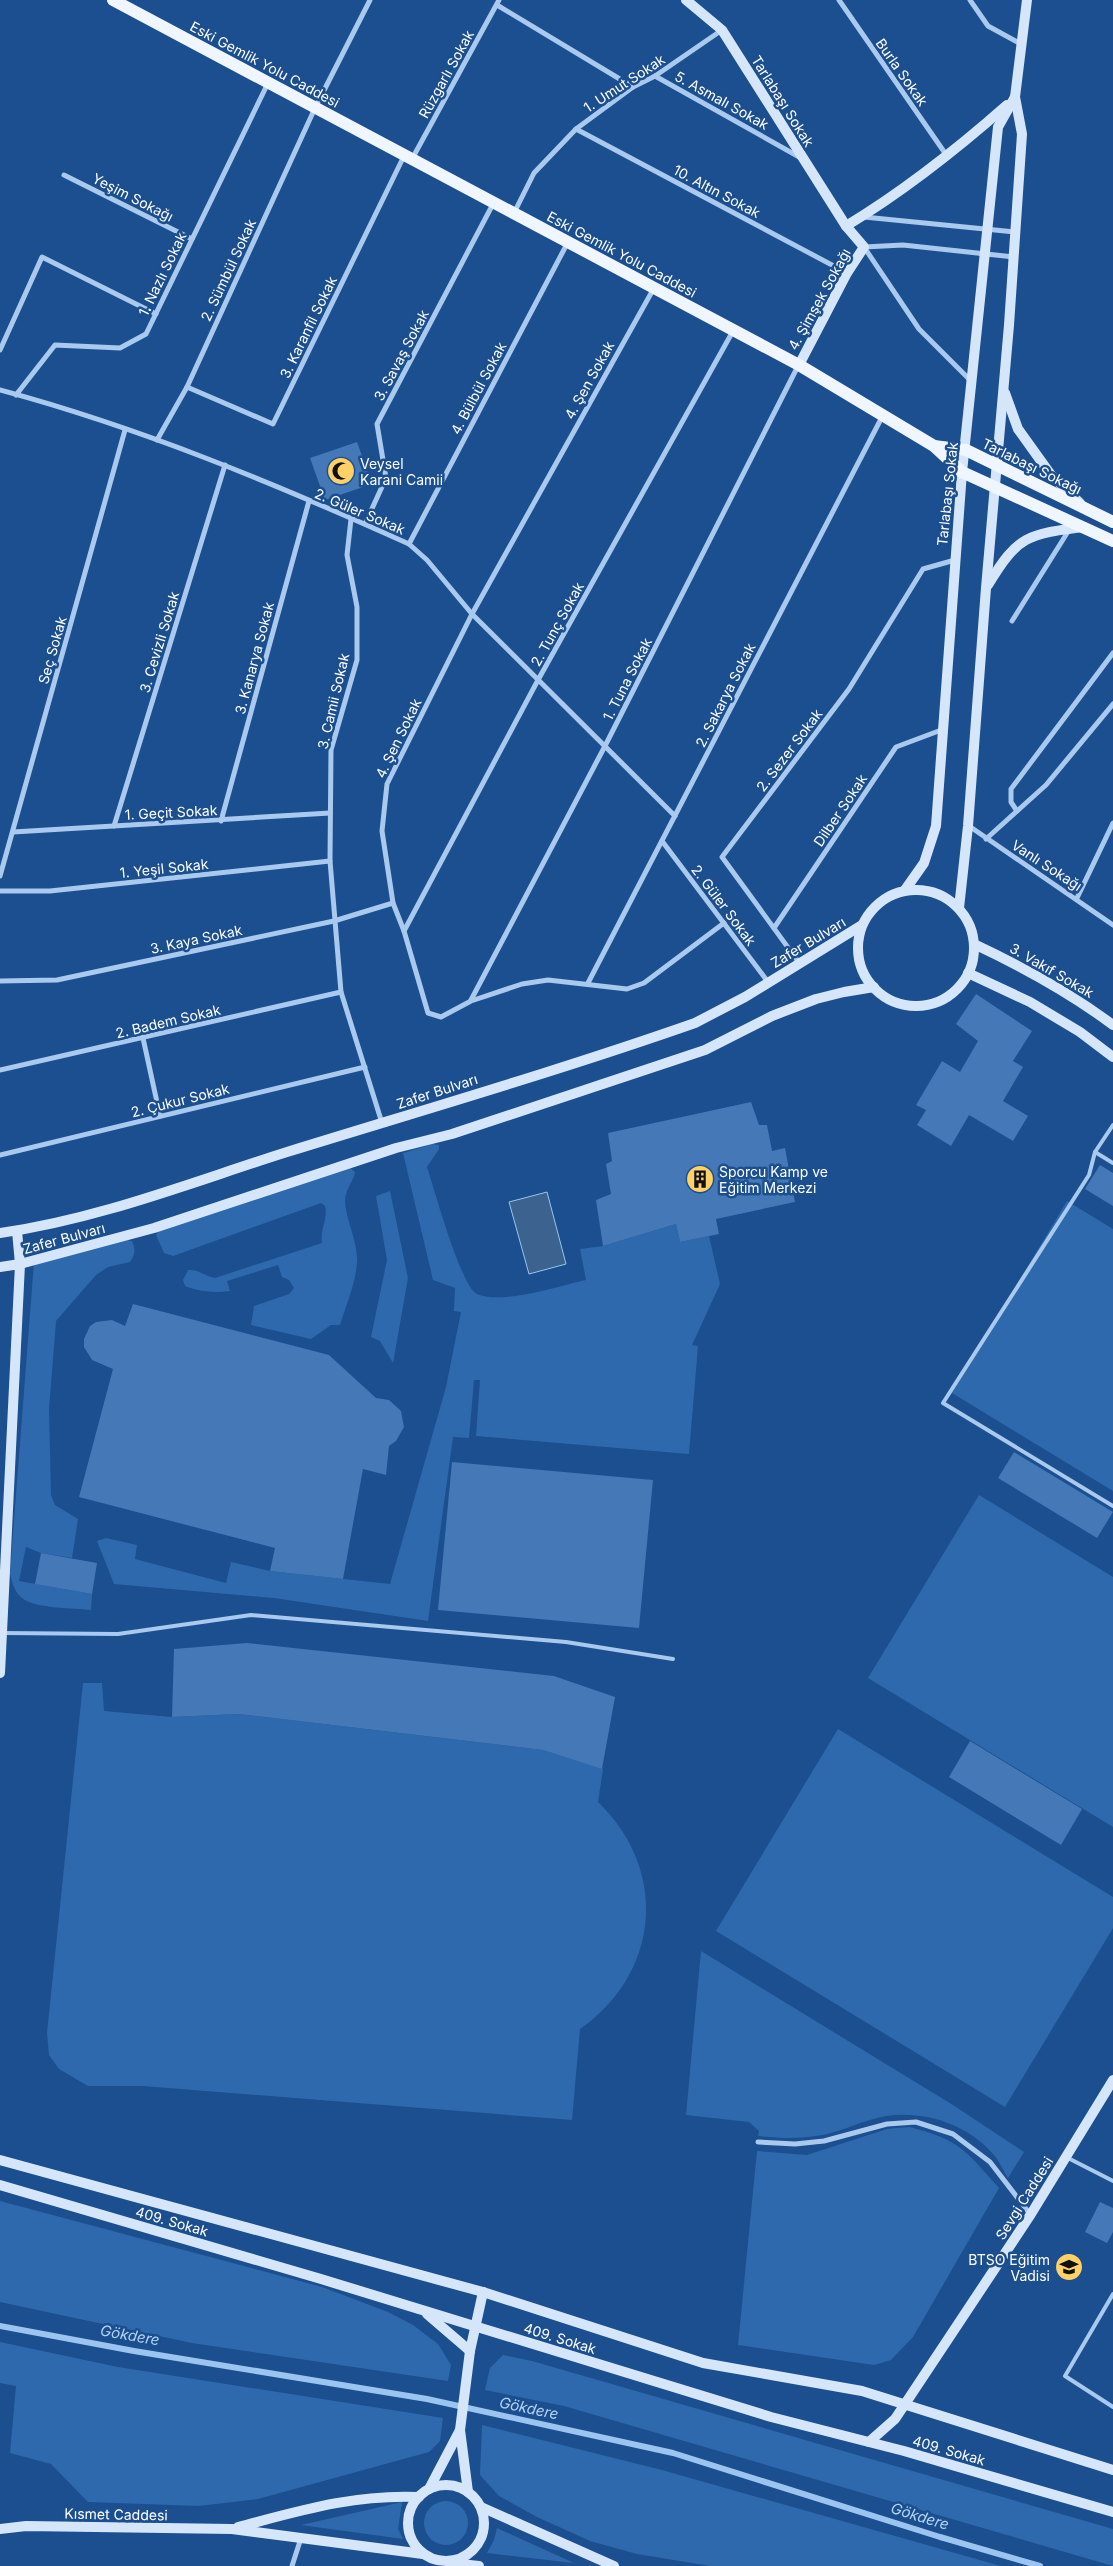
<svg xmlns="http://www.w3.org/2000/svg" width="1113" height="2566" viewBox="0 0 1113 2566" font-family="Inter,sans-serif">
<rect width="100%" height="100%" fill="#1b4f8f"/>
<g fill="#2e69ad">
<path d="M433,1144L439,1145V1149L427,1167C434,1188 461,1287 477,1294C502,1305 559,1286 586,1280L580,1249L603,1246L676,1224L680,1242L709,1236L720,1284L692,1345L698,1346L689,1454L476,1436L480,1380H474L469,1438L453,1437L428,1621L274,1598L114,1584L97,1541L106,1538L137,1545L135,1559L226,1583L231,1562L270,1571L390,1584L446,1387L461,1312L454,1311L455,1288L433,1280L403,1153Z"/>
<path d="M349,1167L355,1172C353,1182 345,1190 345,1201C346,1221 358,1241 357,1262C356,1283 346,1305 340,1325H331L311,1339L251,1325L254,1306L289,1294L294,1288L289,1280L282,1277L278,1265L227,1281L230,1291C214,1293 200,1292 185,1286L183,1280L188,1270C198,1269 205,1276 215,1278L322,1243C320,1229 328,1220 325,1206L321,1203L173,1256L164,1253L156,1235L160,1229Z"/>
<polygon points="390,1191 408,1278 393,1363 380,1341 371,1337 387,1260 376,1196"/>
<polygon points="1067,1201 1113,1229 1113,1491 952,1393"/>
<path d="M126,1240L132,1241C136,1250 135,1255 130,1262L108,1267L96,1275L56,1321L49,1409L51,1495L55,1505L78,1519L72,1558L41,1553L26,1547L19,1581L92,1594L91,1610C74,1608 35,1609 22,1598C14,1592 12,1582 10,1573L34,1262Z"/>
<polygon points="979,1495 1113,1577 1113,1827 868,1678"/>
<path d="M83,1683H102L104,1711L172,1717L239,1714L543,1750L603,1769L598,1802C669,1870 660,1973 580,2029L572,2120L143,2086H88L59,2069L49,2055L47,2033Z"/>
<polygon points="838,1729 1113,1897 1113,1928 1005,2107 716,1931"/>
<path d="M701,1951L953,2105L1024,2152L1008,2178C1003,2170 999,2161 994,2155C968,2124 924,2110 886,2116C862,2120 840,2133 816,2136C796,2139 778,2138 758,2136L759,2131L749,2122L686,2115Z"/>
<path d="M909,2127C959,2139 966,2151 999,2188L913,2337L891,2360L874,2365L738,2345L757,2151L807,2155L887,2129Z"/>
<polygon points="0,2201 322,2287 388,2312 413,2325 438,2344 451,2365 448,2381 192,2343 0,2302"/>
<polygon points="0,2342 118,2367 443,2418 440,2441 429,2452 258,2499 199,2506 88,2502 51,2464 10,2453 16,2386 0,2383"/>
<polygon points="503,2355 532,2361 1113,2529 1113,2566 564,2406 485,2390 490,2368"/>
<polygon points="482,2425 662,2470 1001,2566 710,2566 637,2554 590,2541 537,2517 499,2496 480,2475"/>
<circle cx="446" cy="2523" r="22"/>
<polygon points="402,2502 398,2529 403,2539 301,2525"/>
<polygon points="497,2528 574,2563 487,2553 494,2540"/>
</g>
<polygon fill="#3c6290" stroke="#9cc4f0" points="547,1192 566,1264 529,1274 509,1202"/>
<g fill="none" stroke-linecap="round" stroke-linejoin="round">
<polyline stroke="#9cc4f0" stroke-width="6" points="0,2326 134,2351 427,2399 673,2453 940,2537 1040,2566"/>
</g>
<g fill="#4478b7">
<polygon points="357,442 372,484 325,500 310,458"/>
<polygon points="976,994 1032,1031 1013,1061 1023,1067 1003,1101 1028,1116 1013,1141 969,1115 951,1146 917,1125 926,1110 916,1105 942,1061 960,1072 978,1041 956,1024"/>
<polygon points="751,1102 759,1125 767,1125 772,1151 785,1148 795,1202 716,1219 719,1234 680,1242 676,1224 603,1246 596,1200 611,1194 606,1164 612,1161 608,1133"/>
<polygon points="1100,1165 1113,1173 1113,1206 1085,1189"/>
<polygon points="133,1304 329,1355 376,1398 389,1400 401,1411 404,1427 396,1441 389,1446 386,1475 363,1469 343,1579 270,1571 275,1548 79,1497 113,1369 92,1360 84,1347 84,1339 90,1326 96,1322 112,1320 125,1326"/>
<polygon points="1014,1452 1113,1512 1097,1538 998,1478"/>
<polygon points="452,1462 653,1480 639,1628 438,1610"/>
<polygon points="41,1553 97,1563 92,1594 35,1584"/>
<polygon points="247,1643 554,1676 615,1697 602,1769 543,1750 239,1714 172,1717 174,1649"/>
<polygon points="970,1741 1082,1809 1061,1845 949,1777"/>
<polygon points="1100,2202 1113,2208 1113,2232 1107,2243 1085,2232"/>
</g>
<g fill="none" stroke-linecap="round" stroke-linejoin="round">
<g stroke="#a9c9ee" stroke-width="4">
<polyline points="1113,1125 1095,1152 1089,1175 943,1403 1113,1506"/>
<polyline points="1095,1152 1113,1163"/>
<polyline points="2,1633 118,1634 251,1615 566,1642 673,1659"/>
<polyline points="1068,2158 1113,2181"/>
<polyline points="1113,2294 1065,2376 1113,2407"/>
</g>
<g stroke="#a9c9ee" stroke-width="5">
<polyline points="839,0 947,156"/>
<polyline points="970,0 988,26 1021,44"/>
<polyline points="497,5 633,87"/>
<polyline points="655,76 801,158"/>
<polyline points="576,129 847,273"/>
<polyline points="412,159 499,0"/>
<polyline points="64,175 192,239"/>
<polyline points="514,213 534,173 576,129 633,87 655,76 722,30"/>
<polyline points="864,217 1015,232"/>
<polyline points="654,288 472,614 387,784 382,831 393,903 404,931 428,1013 441,1017 471,1001 522,984 548,980 627,989 644,983 724,923"/>
<polyline points="0,350 42,257 156,314"/>
<polyline points="971,381 919,329 864,247 903,245 1014,257"/>
<polyline points="187,387 273,424 404,156"/>
<path d="M0,390C141,428 276,484 409,544L427,560L472,614L675,816"/>
<polyline points="16,395 55,345 120,348 146,334 268,83"/>
<polyline points="157,440 187,387 315,108 370,0"/>
<polyline points="351,519 347,555 357,607 357,660 331,750 330,861 341,992 382,1123"/>
<polyline points="365,524 386,478 377,424 493,204"/>
<polyline points="409,544 568,242"/>
<polyline points="1012,621 1069,530"/>
<polyline points="1017,811 1011,802 1011,789 1113,653"/>
<polyline points="221,821 309,501"/>
<polyline points="114,826 225,465"/>
<polyline points="969,826 1113,925"/>
<polyline points="13,832 330,813"/>
<polyline points="986,839 1046,785 1113,704"/>
<polyline points="662,841 768,982"/>
<polyline points="0,876 125,430"/>
<polyline points="0,891 50,891 330,861"/>
<polyline points="1077,898 1113,823"/>
<polyline points="774,928 896,747 944,729"/>
<polyline points="404,931 538,680 733,331"/>
<polyline points="800,964 722,857 849,689 923,569 955,560"/>
<polyline points="0,981 57,980 334,921 393,903"/>
<polyline points="588,983 882,417"/>
<polyline points="471,1000 605,746 798,366"/>
<polyline points="143,1038 160,1116"/>
<polyline points="0,1070 341,992"/>
<polyline points="0,1155 365,1067"/>
<polyline points="758,2142 795,2144 824,2141 887,2124 916,2122 953,2134 990,2162 1030,2214"/>
<polyline points="292,2566 301,2538"/>
</g>
<g stroke="#d6e6fa" stroke-width="10">
<polyline points="686,0 722,30 846,226"/>
<path d="M799,365L847,273L864,247L846,226C904,191 956,150 1007,105"/>
<polyline points="1005,393 1018,429 1051,475 1080,503"/>
<path d="M988,585C1018,535 1028,534 1084,527"/>
<polyline points="905,890 924,863 936,826 962,472 998,127 1015,97"/>
<circle cx="916" cy="948" r="58"/>
<polyline points="959,908 968,826 986,588 1009,325 1022,134 1015,97 1027,0"/>
<path d="M974,944C1023,967 1069,992 1113,1025"/>
<polyline points="968,973 1030,1002 1080,1032 1113,1057"/>
<path d="M0,1233C99,1219 192,1182 287,1152C423,1110 561,1070 695,1023L745,997L862,925"/>
<polyline points="0,1267 20,1264 154,1228 396,1148 452,1134 705,1050 772,1016 816,999 844,992 874,987"/>
<polyline points="0,1673 20,1264 17,1231"/>
<polyline points="0,2160 483,2292 703,2363 862,2391 1113,2470"/>
<polyline points="0,2185 321,2279 771,2417 904,2451 1113,2512"/>
<polyline points="427,2314 470,2351"/>
<polyline points="869,2442 895,2419 905,2404 1031,2214 1113,2080"/>
<circle cx="446" cy="2523" r="38"/>
<polyline points="429,2489 460,2430"/>
<polyline points="468,2492 460,2430 470,2351 483,2292"/>
<polyline points="481,2507 614,2566"/>
<path d="M238,2527C299,2511 354,2494 419,2497"/>
<polyline points="0,2529 26,2526 232,2529 423,2554"/>
<polyline points="451,2563 479,2566"/>
</g>
<g stroke="#f0f6ff" stroke-width="12">
<polyline points="113,0 799,365 934,446 962,472 1113,541"/>
<polyline points="934,446 966,450 1113,522"/>
</g>
</g>
<defs>
<g id="mosque-disc" transform="scale(1.4375)"><circle r="9.5" fill="#ffd166" stroke="#1b4f8f"/><path d="M3.5-4.9A6 6 0 1 0 3.5 4.9A5 5 0 1 1 3.5-4.9Z" fill="#111"/></g>
<g id="building-disc" transform="scale(1.4375)"><circle r="9.5" fill="#ffd166" stroke="#1b4f8f"/><path d="M-4-6H4V6H1V3H-1V6H-4ZM-2.5-4.3h1.7v1.8h-1.7ZM.8-4.3h1.7v1.8H.8ZM-2.5-1h1.7V.8h-1.7ZM.8-1h1.7V.8H.8Z" fill="#111"/></g>
<g id="school-disc" transform="scale(1.4375)"><circle r="9.5" fill="#ffd166" stroke="#1b4f8f"/><path d="M0-5L7-2L0 1L-7-2ZM-4 1L0 2.5L4 1V4Q0 6-4 4Z" fill="#111"/></g>
</defs>
<g fill-rule="evenodd">
<use href="#mosque-disc" x="341" y="471"/>
<use href="#building-disc" x="700" y="1179"/>
<use href="#school-disc" x="1069" y="2267"/>
</g>
<g text-anchor="middle" dominant-baseline="central" stroke-width="5" stroke-linejoin="round" paint-order="stroke">
<g font-size="14" fill="#fff" stroke="#1b4f8f">
<text transform="translate(265 64) rotate(28)">Eski Gemlik Yolu Caddesi</text>
<text transform="translate(902 72) rotate(55)">Burla Sokak</text>
<text transform="translate(446 74) rotate(-61)">Rüzgarlı Sokak</text>
<text transform="translate(624 83) rotate(-33)">1. Umut Sokak</text>
<text transform="translate(722 100) rotate(29)">5. Asmalı Sokak</text>
<text transform="translate(783 101) rotate(58)">Tarlabaşı Sokak</text>
<text transform="translate(717 191) rotate(28)">10. Altın Sokak</text>
<text transform="translate(133 197) rotate(27)">Yeşim Sokağı</text>
<text transform="translate(622 254) rotate(28)">Eski Gemlik Yolu Caddesi</text>
<text transform="translate(228 270) rotate(-65)">2. Sümbül Sokak</text>
<text transform="translate(162 274) rotate(-64)">1. Nazlı Sokak</text>
<text transform="translate(819 299) rotate(-61)">4. Şimşek Sokağı</text>
<text transform="translate(308 327) rotate(-64)">3. Karanfil Sokak</text>
<text transform="translate(401 355) rotate(-62)">3. Savaş Sokak</text>
<text transform="translate(589 380) rotate(-61)">4. Şen Sokak</text>
<text transform="translate(478 388) rotate(-62)">4. Bülbül Sokak</text>
<text transform="translate(1032 466) rotate(26)">Tarlabaşı Sokağı</text>
<text transform="translate(947 494) rotate(-84)">Tarlabaşı Sokak</text>
<text transform="translate(360 511) rotate(23)">2. Güler Sokak</text>
<text transform="translate(557 624) rotate(-61)">2. Tunç Sokak</text>
<text transform="translate(159 642) rotate(-73)">3. Cevizli Sokak</text>
<text transform="translate(52 650) rotate(-74)">Seç Sokak</text>
<text transform="translate(254 658) rotate(-75)">3. Kanarya Sokak</text>
<text transform="translate(627 679) rotate(-63)">1. Tuna Sokak</text>
<text transform="translate(725 695) rotate(-63)">2. Sakarya Sokak</text>
<text transform="translate(333 701) rotate(-77)">3. Camii Sokak</text>
<text transform="translate(398 738) rotate(-64)">4. Şen Sokak</text>
<text transform="translate(789 750) rotate(-53)">2. Sezer Sokak</text>
<text transform="translate(840 810) rotate(-56)">Dilber Sokak</text>
<text transform="translate(171 812) rotate(-3)">1. Geçit Sokak</text>
<text transform="translate(1047 865) rotate(33)">Vanlı Sokağı</text>
<text transform="translate(164 868) rotate(-6)">1. Yeşil Sokak</text>
<text transform="translate(724 905) rotate(53)">2. Güler Sokak</text>
<text transform="translate(196 939) rotate(-12)">3. Kaya Sokak</text>
<text transform="translate(808 942) rotate(-31)">Zafer Bulvarı</text>
<text transform="translate(1052 970) rotate(30)">3. Vakıf Sokak</text>
<text transform="translate(168 1021) rotate(-13)">2. Badem Sokak</text>
<text transform="translate(437 1091) rotate(-18)">Zafer Bulvarı</text>
<text transform="translate(180 1100) rotate(-14)">2. Çukur Sokak</text>
<text transform="translate(64 1238) rotate(-15)">Zafer Bulvarı</text>
<text transform="translate(1024 2198) rotate(-58)">Sevgi Caddesi</text>
<text transform="translate(172 2221) rotate(16)">409. Sokak</text>
<text transform="translate(560 2338) rotate(17)">409. Sokak</text>
<text transform="translate(949 2450) rotate(16)">409. Sokak</text>
<text transform="translate(116 2514) rotate(1)">Kısmet Caddesi</text>
</g>
<g font-size="14" fill="#fff" stroke="#1b4f8f" text-anchor="start">
<text x="360" y="463">Veysel<tspan x="360" dy="16">Karani Camii</tspan></text>
<text x="719" y="1171">Sporcu Kamp ve<tspan x="719" dy="16">Eğitim Merkezi</tspan></text>
<text x="1050" y="2259" text-anchor="end">BTSO Eğitim<tspan x="1050" dy="16">Vadisi</tspan></text>
</g>
<g font-size="15" font-style="italic" fill="#b5d3f5" stroke="#1b4f8f">
<text transform="translate(130 2335) rotate(10)">Gökdere</text>
<text transform="translate(529 2408) rotate(12)">Gökdere</text>
<text transform="translate(920 2516) rotate(17)">Gökdere</text>
</g>
</g>
</svg>
